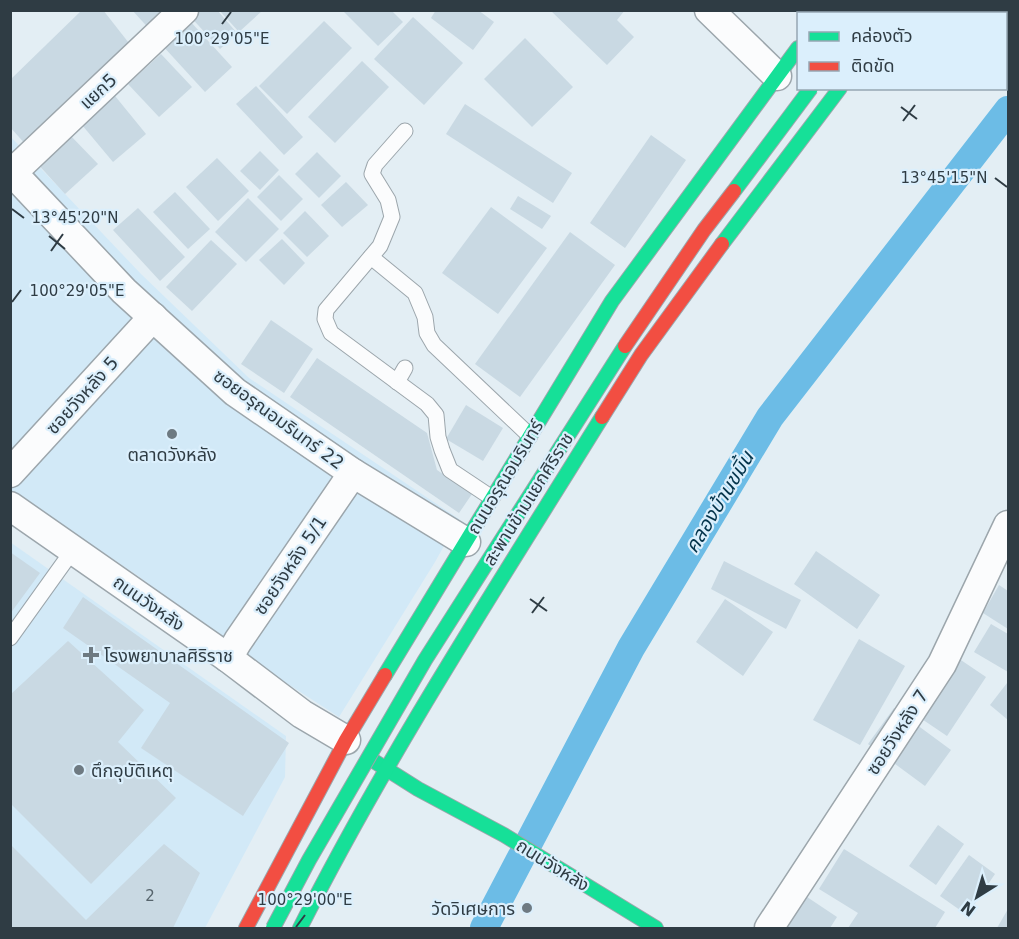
<svg xmlns="http://www.w3.org/2000/svg" width="1019" height="939" viewBox="0 0 1019 939" font-family="'DejaVu Sans','Noto Sans Thai',sans-serif">
<rect width="100%" height="100%" fill="#e3eef4"/>
<g fill="#d2e9f7">
<polygon points="10,136 141,274 249,378 459,519 435,562 339,717 260,666 138,576 11,490"/>
<polygon points="10,542 286,736 285,777 205,928 11,928"/>
</g>
<g fill="none" stroke-linecap="round" stroke-linejoin="round">
<polyline stroke="#6cbce6" stroke-width="28" points="484,928 631,648 770,417 1008,110"/>
</g>
<g fill="#c9d9e3">
<polygon points="82,10 103,10 132,47 27,146 10,127 10,80"/>
<polygon points="132,10 178,10 153,33"/>
<polygon points="190,10 217,10 237,33 220,49 187,13"/>
<polygon points="219,10 263,10 239,32"/>
<polygon points="342,10 391,10 403,22 378,46"/>
<polygon points="436,10 478,10 494,22 473,50 431,18"/>
<polygon points="550,10 625,10 617,20 634,37 607,65"/>
<polygon points="413,17 463,63 424,105 374,59"/>
<polygon points="189,20 232,67 205,92 162,45"/>
<polygon points="324,21 352,48 287,114 259,86"/>
<polygon points="525,38 573,87 532,127 484,79"/>
<polygon points="161,54 192,87 159,117 128,84"/>
<polygon points="362,61 389,87 335,143 308,117"/>
<polygon points="256,86 303,137 284,155 236,104"/>
<polygon points="111,91 146,134 113,162 77,119"/>
<polygon points="465,104 572,173 553,203 446,134"/>
<polygon points="67,132 98,164 65,194 35,161"/>
<polygon points="651,135 686,160 625,248 590,223"/>
<polygon points="260,151 279,170 260,190 240,171"/>
<polygon points="317,152 341,176 319,198 295,174"/>
<polygon points="217,158 249,191 218,221 186,187"/>
<polygon points="279,175 303,199 281,221 257,197"/>
<polygon points="346,182 368,205 342,227 321,205"/>
<polygon points="175,192 210,229 188,249 153,212"/>
<polygon points="518,196 551,216 542,229 510,209"/>
<polygon points="248,198 279,229 246,262 215,232"/>
<polygon points="491,207 547,248 498,314 442,273"/>
<polygon points="138,208 185,257 160,281 113,230"/>
<polygon points="305,211 329,236 307,257 283,233"/>
<polygon points="570,232 615,265 520,397 475,364"/>
<polygon points="282,239 305,263 284,285 259,260"/>
<polygon points="211,240 237,264 192,311 166,287"/>
<polygon points="271,320 313,349 284,393 241,364"/>
<polygon points="317,358 427,433 437,470 472,494 459,513 290,397"/>
<polygon points="466,405 503,428 483,461 446,439"/>
<polygon points="816,551 880,595 857,629 794,584"/>
<polygon points="10,552 40,573 10,614"/>
<polygon points="724,561 801,600 786,629 711,589"/>
<polygon points="999,585 1008,591 1008,629 983,613"/>
<polygon points="83,597 289,743 243,816 141,748 170,703 63,628"/>
<polygon points="725,599 773,632 743,676 696,642"/>
<polygon points="991,624 1008,634 1008,672 974,652"/>
<polygon points="859,639 905,666 860,745 813,720"/>
<polygon points="68,641 144,710 118,742 176,798 91,884 10,803 10,695"/>
<polygon points="949,652 986,677 947,736 910,711"/>
<polygon points="1007,683 1008,684 1008,720 990,705"/>
<polygon points="894,708 951,750 925,786 868,744"/>
<polygon points="938,825 964,844 936,885 909,866"/>
<polygon points="10,844 86,920 164,844 200,873 173,928 10,928"/>
<polygon points="844,849 945,912 935,928 848,928 858,913 819,889"/>
<polygon points="969,855 995,874 967,915 940,896"/>
<polygon points="804,895 837,917 830,928 781,928"/>
<polygon points="1008,909 1008,928 997,928"/>
</g>
<g fill="none" stroke-linecap="round" stroke-linejoin="round">
<g stroke="#9ca6ac" stroke-width="17">
<g id="lane">
<polyline points="405,131 375,165 372,174 388,200 392,217 380,246 326,310 325,319 331,333 427,404 436,415 438,437 442,450 450,470 492,498"/>
<polyline points="371,257 415,293 425,317 427,333 434,345 530,436"/>
<polyline points="397,382 405,368"/>
<polyline points="10,638 73,550"/>
</g>
</g>
<g stroke="#9ca6ac" stroke-width="31">
<g id="street">
<polyline points="709,10 777,76"/>
<polyline points="10,170 124,291 235,392 353,473 466,542"/>
<polyline points="13,172 184,10"/>
<polyline points="10,473 153,317"/>
<polyline points="10,506 228,658 302,714 346,740"/>
<polyline points="228,658 238,641 353,473"/>
<polyline points="769,928 942,664 1008,525"/>
</g>
</g>
<g stroke="#9ca6ac" stroke-width="16">
<g id="fast">
<polyline points="898,14 900,10"/>
<polyline points="722,244 840,88"/>
<polyline points="385,675 612,301 798,48"/>
<polyline points="369,758 418,789 504,835 656,928"/>
<path d="M300,928C389,752 498,585 602,417"/>
</g>
</g>
<g stroke="#9ca6ac" stroke-width="16">
<g id="jam">
<polyline points="825,14 828,10"/>
<polyline points="869,14 872,10"/>
<polyline points="602,417 641,355 722,244"/>
<polyline points="246,928 346,740 385,675"/>
</g>
</g>
<use href="#lane" stroke="#fbfcfd" stroke-width="15"/>
<use href="#street" stroke="#fbfcfd" stroke-width="28"/>
<use href="#fast" stroke="#16e098" stroke-width="14"/>
<use href="#jam" stroke="#f24e42" stroke-width="14"/>
<g stroke="#9ca6ac" stroke-width="16" stroke-linecap="butt">
<g id="fast-bridge">
<polyline points="734,191 811,88"/>
<polyline points="273,928 309,860 425,660 625,346"/>
</g>
</g>
<g stroke="#9ca6ac" stroke-width="16" stroke-linecap="butt">
<polyline id="jam-bridge" points="625,346 704,230 734,191"/>
</g>
<use href="#fast-bridge" stroke="#16e098" stroke-width="14"/>
<use href="#jam-bridge" stroke="#f24e42" stroke-width="14"/>
</g>
<path fill="none" stroke="#2f3c44" stroke-width="2" d="M222,24L231,12M901,107L917,119M903,121L915,105M995,178L1007,187M12,209L24,218M49,236L65,249M51,251L63,234M12,302L21,290M530,599L547,611M532,613L544,597M296,927L305,915"/>
<g fill="#6e7a82" stroke="#dbeffc" stroke-width="2">
<circle cx="172" cy="434" r="6"/>
<path d="M88 646h6v6h6v6h-6v6h-6v-6h-6v-6h6z"/>
<circle cx="79" cy="770" r="6"/>
<circle cx="527" cy="908" r="6"/>
</g>
<g text-anchor="middle" dominant-baseline="central" stroke-width="4.5" stroke-linejoin="round" paint-order="stroke">
<g font-size="15" fill="#56646c">
<text x="150" y="896">2</text>
</g>
<g font-size="18" fill="#2f3c44" stroke="#dbeffc">
<text transform="translate(98 91) rotate(-43)">แยก5</text>
<text transform="translate(82 395) rotate(-48)">ซอยวังหลัง 5</text>
<text transform="translate(279 419) rotate(36)">ซอยอรุณอมรินทร์ 22</text>
<text transform="translate(505 477) rotate(-59)">ถนนอรุณอมรินทร์</text>
<text transform="translate(528 499) rotate(-58)">สะพานข้ามแยกศิริราช</text>
<text transform="translate(290 565) rotate(-56)">ซอยวังหลัง 5/1</text>
<text transform="translate(149 603) rotate(35)">ถนนวังหลัง</text>
<text transform="translate(897 732) rotate(-57)">ซอยวังหลัง 7</text>
<text transform="translate(553 865) rotate(32)">ถนนวังหลัง</text>
</g>
<g font-size="18" fill="#2f3c44" stroke="#dbeffc" text-anchor="start">
<text x="172" y="454" text-anchor="middle">ตลาดวังหลัง</text>
<text x="104" y="655">โรงพยาบาลศิริราช</text>
<text x="91" y="770">ตึกอุบัติเหตุ</text>
<text x="515" y="908" text-anchor="end">วัดวิเศษการ</text>
</g>
<g font-size="20" font-style="italic" fill="#04344b" stroke="#dbeffc">
<text transform="translate(719 502) rotate(-59)">คลองบ้านขมิ้น</text>
</g>
</g>
<g font-size="15" text-anchor="middle" fill="#2f3c44" stroke="#dbeffc" stroke-width="4.5" stroke-linejoin="round" paint-order="stroke">
<text x="222" y="44">100°29'05"E</text>
<text x="944" y="183">13°45'15"N</text>
<text x="75" y="223">13°45'20"N</text>
<text x="77" y="296">100°29'05"E</text>
<text x="305" y="905">100°29'00"E</text>
</g>
<rect width="1019" height="939" fill="none" stroke="#2f3c44" stroke-width="24"/>
<rect x="797" y="12" width="210" height="78" fill="#dbeffc" stroke="#96a7b2" stroke-width="1.5"/>
<rect x="809" y="32" width="30" height="9" fill="#16e098" stroke="#96a7b2" stroke-width="1.5"/>
<text x="851" y="42" font-size="18" fill="#2f3c44">คล่องตัว</text>
<rect x="809" y="62" width="30" height="9" fill="#f24e42" stroke="#96a7b2" stroke-width="1.5"/>
<text x="851" y="72" font-size="18" fill="#2f3c44">ติดขัด</text>
<g transform="translate(977 897) rotate(217)" stroke="#dbeffc" stroke-width="4.5" paint-order="stroke">
<path d="M0-4.5L10 22L0 15L-10 22Z" fill="#2f3c44"/>
<text y="-9" font-size="16" font-weight="bold" text-anchor="middle" fill="#2f3c44">N</text>
</g>
</svg>
